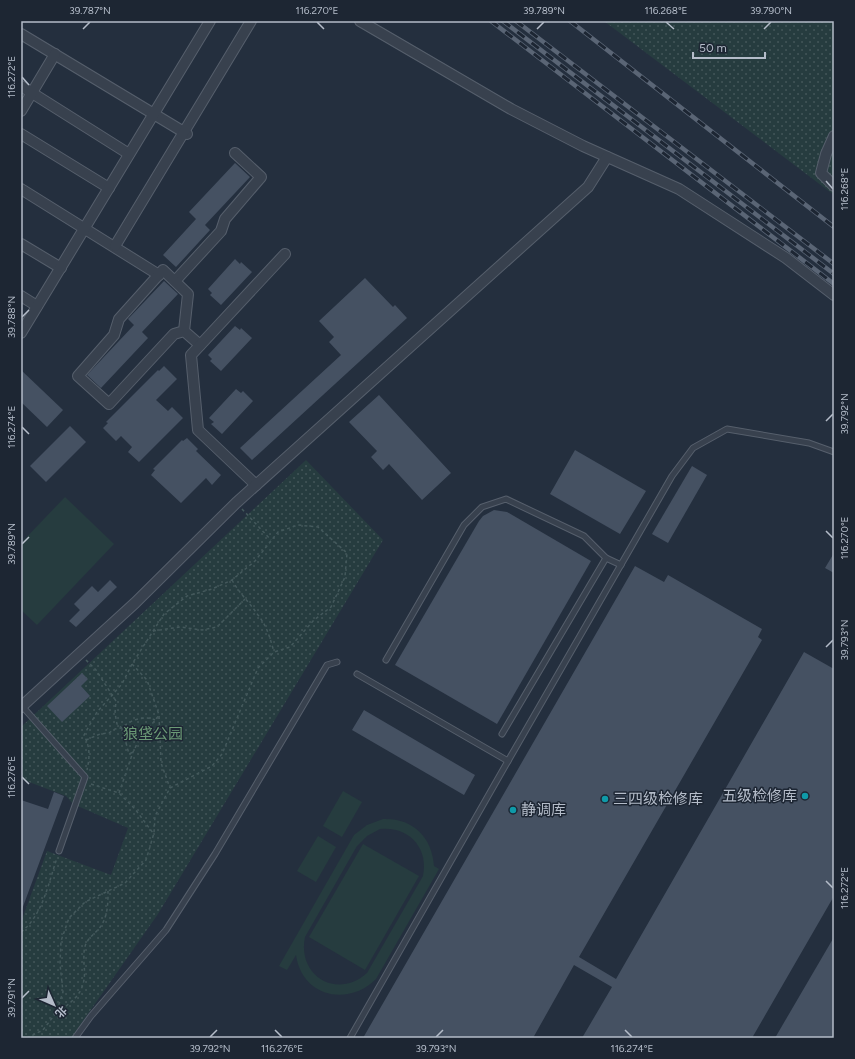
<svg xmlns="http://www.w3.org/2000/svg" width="855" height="1059" viewBox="0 0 855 1059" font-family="Figtree,'Noto Sans SC',sans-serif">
<defs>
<pattern id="park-dots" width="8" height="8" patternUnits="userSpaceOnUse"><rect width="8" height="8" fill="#263c3f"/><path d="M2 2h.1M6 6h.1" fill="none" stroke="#435659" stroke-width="1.8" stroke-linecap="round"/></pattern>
</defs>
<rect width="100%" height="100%" fill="#242f3e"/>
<g fill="#263c3f" fill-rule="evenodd">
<polygon points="65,497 114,544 37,625 21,610 21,543"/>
<polygon points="343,791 362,802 342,837 323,826"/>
<path d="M383,819C413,818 432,837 434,866L439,869L376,979C348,1007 302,997 296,955L287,970L279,966L354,835L367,825ZM380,829C409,826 429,848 423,876L367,973C337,1000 297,976 305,937L357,846L367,836Z"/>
<polygon points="318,836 336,847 316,882 297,871"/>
<polygon points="363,844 419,876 365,970 309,937"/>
</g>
<g fill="url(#park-dots)">
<polygon points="604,21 834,21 834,195"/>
<polygon points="306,460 383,540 158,914 71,1038 21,1038 21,922 47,851 111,875 128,828 73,804 66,796 21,779 21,727"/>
</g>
<g fill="#455162">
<polygon points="235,163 250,177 205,225 210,230 176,267 163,255 196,219 189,212"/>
<polygon points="235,259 240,264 241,262 252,272 221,305 210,295 212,293 208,289"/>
<polygon points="365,278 393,307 395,305 407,318 252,460 240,448 341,355 329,342 334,337 319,321"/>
<polygon points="164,281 178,294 142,332 148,338 101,388 87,375 134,325 128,319"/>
<polygon points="235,326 240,330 241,328 252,338 221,371 210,361 212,359 208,355"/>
<polygon points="164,366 177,379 156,400 168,411 172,407 183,418 139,462 128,452 132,447 121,436 116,441 103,428 108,423 106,422 158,370 159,371"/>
<polygon points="21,370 63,410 47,427 21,402"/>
<polygon points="236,389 241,393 243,391 253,401 222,434 211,424 214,422 209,418"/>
<polygon points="379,395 451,473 422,500 389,464 383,470 371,457 377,451 349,422"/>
<polygon points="70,426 86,442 46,482 30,466"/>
<polygon points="187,438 198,449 196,451 221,475 212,485 206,478 181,503 151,475 155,470 153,469 182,440 183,441"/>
<polygon points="575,450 646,491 620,534 550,494"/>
<polygon points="692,466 707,475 668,543 652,534"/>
<polygon points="494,510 507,512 591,561 497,724 395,665 479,521 483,516"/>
<polygon points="834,553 834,573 825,568"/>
<polygon points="635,566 664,582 668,575 762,629 758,637 762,640 579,957 616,979 804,652 834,669 834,896 752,1038 582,1038 612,987 574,965 533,1038 363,1038"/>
<polygon points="110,580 117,587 76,627 69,621 80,610 74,604 92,586 98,592"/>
<polygon points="82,673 88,679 81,686 90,696 62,722 47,706"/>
<polygon points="364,710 475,775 464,795 352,730"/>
<polygon points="54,792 64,796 21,912 21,800 48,809"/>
<polygon points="834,937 834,1038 775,1038"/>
</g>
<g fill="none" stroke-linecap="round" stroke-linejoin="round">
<g stroke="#565f6c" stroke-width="7">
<g id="service">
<polyline points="386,660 464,525 482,507 506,499 584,536 606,558 621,565"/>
<polyline points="357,674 508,761 672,476 693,448 727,429 809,443 834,452"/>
<polyline points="22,706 85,777 59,851"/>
<polyline points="502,734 606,558"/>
<polyline points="75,1038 91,1016 166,930 215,854 327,665 337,662"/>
<polyline points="350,1038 508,761"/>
</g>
</g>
<g stroke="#565f6c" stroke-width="12">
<g id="minor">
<polyline points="360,21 511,109 583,146 679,189 786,258 834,295"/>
<polyline points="21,34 187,134"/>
<polyline points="21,86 129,154"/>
<polyline points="21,111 55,54"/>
<polyline points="21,134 109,188"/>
<polyline points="834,136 826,154 821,173 834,186"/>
<polyline points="21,189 159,275"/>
<polyline points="21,244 61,268"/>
<polyline points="115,246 251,21"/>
<polyline points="175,281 221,231 225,219 261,177 235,153"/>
<polyline points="21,296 37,306"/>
<polyline points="184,331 188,294 163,270 119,319 114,335 78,376 109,404 174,334 184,331 200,345"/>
<polyline points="21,333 210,21"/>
<polyline points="256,485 198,430 191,355 285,254"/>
<polyline points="21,707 135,603 236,503 588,187 607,157"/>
</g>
</g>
<g stroke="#44595c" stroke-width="1.5" stroke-dasharray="3 3" stroke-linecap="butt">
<polyline points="242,509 271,540"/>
<path d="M232,580C239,593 250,603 258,615C267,626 270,638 274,652"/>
<polyline points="153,631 180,627 202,630 217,627 245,599"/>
<polyline points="86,660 96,670 116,701 115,713 117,724 122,728 129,754 133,752"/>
<polyline points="132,664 147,680 159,715 161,763 170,788"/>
<path d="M86,740L100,734L109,733L115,729L122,728C129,720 145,715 155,720"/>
<polyline points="91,784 119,793 135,809 153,833"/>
<polyline points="119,793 133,752 138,742 159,715"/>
<path d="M21,932C43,915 48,884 57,858"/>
<path d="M56,1013C77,999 87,990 84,964C84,957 83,948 87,942C90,936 97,932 101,926C108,915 108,903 108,891"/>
<path d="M27,1038L43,1030L56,1013L63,992L60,964L61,941L69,918L85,902L125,883L146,860L154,833L155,816L170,788L212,766L222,754L258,668L274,652L290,647L314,620L331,607L345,577L347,553L318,527L298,525L278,532L255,561L232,580L212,589L187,596L164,614L132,664L122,684L97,712L84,735C90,747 90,756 87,770"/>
</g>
<use href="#service" stroke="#38414e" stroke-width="5"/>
<use href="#minor" stroke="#38414e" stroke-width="10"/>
<g stroke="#5a6575" stroke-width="4.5">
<g id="rail">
<polyline points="491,21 834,284"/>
<polyline points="503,21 834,274"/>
<polyline points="516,21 834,264"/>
<polyline points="570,21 834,227"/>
</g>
</g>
<use href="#rail" stroke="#1d2633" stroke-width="3" stroke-dasharray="9" stroke-linecap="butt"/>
</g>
<path fill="none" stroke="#b4bcc9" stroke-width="1.5" d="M317,22L324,29M666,22L674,29M83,29L90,22M537,29L544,22M764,29L771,22M22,77L29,85M826,181L833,189M22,317L29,310M826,421L833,414M22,427L29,434M826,531L833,538M22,544L29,537M826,647L833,640M22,777L29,784M826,881L833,888M22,998L29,991M275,1030L282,1037M625,1030L632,1037M210,1037L217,1030M436,1037L443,1030"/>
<g fill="#0f9aa8" stroke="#1d2633" stroke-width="1.5">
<circle cx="805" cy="796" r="4"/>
<circle cx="605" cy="799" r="4"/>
<circle cx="513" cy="810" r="4"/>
</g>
<g text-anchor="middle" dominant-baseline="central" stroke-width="3" stroke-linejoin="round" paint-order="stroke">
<g font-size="15" fill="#6b9a76" stroke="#1d2633">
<text x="153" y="734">狼垡公园</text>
</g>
<g font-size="15" fill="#b4bcc9" stroke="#1d2633" text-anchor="start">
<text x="797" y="796" text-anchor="end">五级检修库</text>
<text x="613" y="799">三四级检修库</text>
<text x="521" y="810">静调库</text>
</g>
</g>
<rect width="855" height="1059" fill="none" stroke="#1d2633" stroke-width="44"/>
<g transform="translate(54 1005) rotate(135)" stroke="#1d2633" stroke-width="3" paint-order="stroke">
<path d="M0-3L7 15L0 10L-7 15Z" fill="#b4bcc9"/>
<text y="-6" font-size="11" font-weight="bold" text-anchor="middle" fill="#b4bcc9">北</text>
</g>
<path d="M693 52v6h72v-6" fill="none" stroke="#b4bcc9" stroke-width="2"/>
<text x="699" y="52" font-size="12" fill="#b4bcc9" stroke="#1d2633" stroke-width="3" paint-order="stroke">50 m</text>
<rect x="22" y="22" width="811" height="1015" fill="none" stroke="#b4bcc9" stroke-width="1.5"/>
<g font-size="10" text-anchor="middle" fill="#b4bcc9">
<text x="90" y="14">39.787°N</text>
<text x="317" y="14">116.270°E</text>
<text x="544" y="14">39.789°N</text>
<text x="666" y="14">116.268°E</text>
<text x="771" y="14">39.790°N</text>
<text transform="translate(11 77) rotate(-90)" y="4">116.272°E</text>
<text transform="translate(844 189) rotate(-90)" y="4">116.268°E</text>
<text transform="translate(11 317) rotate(-90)" y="4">39.788°N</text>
<text transform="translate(844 414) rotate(-90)" y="4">39.792°N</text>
<text transform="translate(11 427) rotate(-90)" y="4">116.274°E</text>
<text transform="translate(844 538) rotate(-90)" y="4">116.270°E</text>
<text transform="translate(11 544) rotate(-90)" y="4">39.789°N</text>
<text transform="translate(844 640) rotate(-90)" y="4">39.793°N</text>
<text transform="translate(11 777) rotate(-90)" y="4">116.276°E</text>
<text transform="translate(844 888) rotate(-90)" y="4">116.272°E</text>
<text transform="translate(11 998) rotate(-90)" y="4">39.791°N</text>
<text x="210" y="1052">39.792°N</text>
<text x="282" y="1052">116.276°E</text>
<text x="436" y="1052">39.793°N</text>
<text x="632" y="1052">116.274°E</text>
</g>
</svg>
